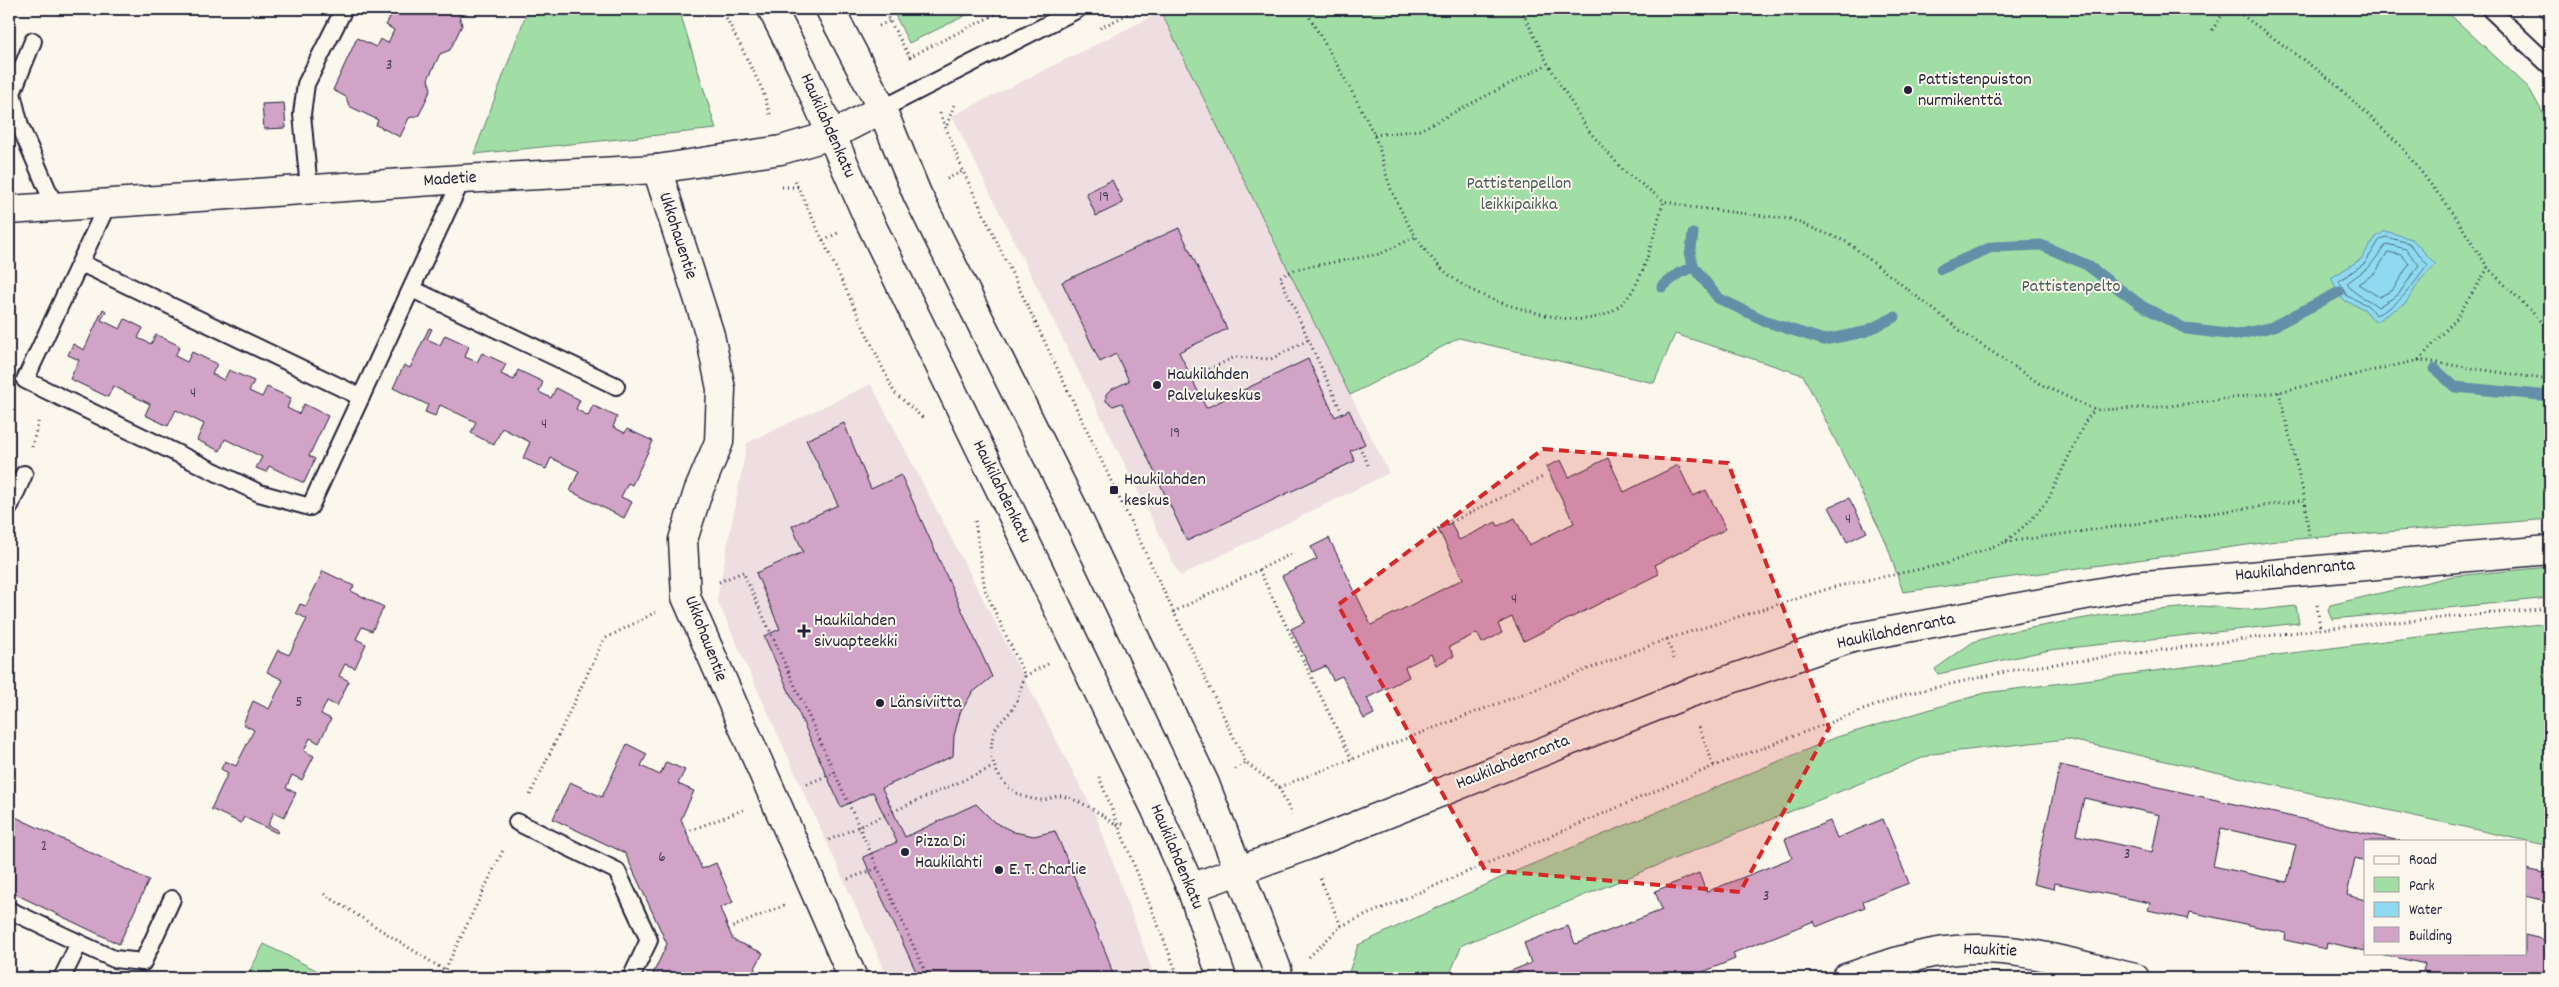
<svg xmlns="http://www.w3.org/2000/svg" width="2559" height="987" viewBox="0 0 2559 987" font-family="Dekko,sans-serif">
<rect width="100%" height="100%" fill="#fbf7ec"/>
<filter id="ink" filterUnits="userSpaceOnUse"><feTurbulence type="fractalNoise" baseFrequency=".02" numOctaves="2"/><feDisplacementMap in="SourceGraphic" scale="10" xChannelSelector="R" yChannelSelector="G"/><feConvolveMatrix kernelMatrix="1 2 1 2 8 2 1 2 1" color-interpolation-filters="sRGB"/></filter>
<g filter="url(#ink)">
<g fill="#eedee1">
<polygon points="1161,12 1389,473 1180,576 952,116"/>
<polygon points="871,384 1096,816 1155,978 888,978 717,600 747,443"/>
</g>
<g fill="#a1dea6" stroke="#628070">
<polygon points="528,9 679,9 716,129 474,154"/>
<polygon points="892,9 979,9 909,43"/>
<polygon points="1168,9 2444,9 2529,88 2550,126 2550,519 2284,540 1903,592 1886,542 1803,375 1675,334 1654,383 1459,338 1350,395 1161,12"/>
<polygon points="2550,567 2550,598 2332,619 2328,611 2330,605 2453,576"/>
<polygon points="2202,606 2260,610 2296,606 2299,623 2050,650 1938,674 1935,669 1973,642 2003,633 2102,615"/>
<polygon points="2550,623 2550,846 2066,739 1932,754 1462,945 1448,978 1347,978 1358,945 1511,873 1837,737 1985,693 2400,639"/>
<polygon points="264,944 332,978 246,978"/>
</g>
<polygon fill="#8fdaf0" stroke="#6390a8" points="2385,231 2412,239 2436,265 2421,279 2406,303 2375,322 2364,309 2343,300 2331,278 2361,259 2376,237"/>
<g fill="none" stroke-linecap="round" stroke-linejoin="round">
<g stroke="#4e6c83" stroke-width="1">
<path d="M2386,237L2409,243L2428,265C2411,286 2402,304 2376,315L2367,305L2347,296L2339,281L2365,263L2379,241Z"/>
<path d="M2387,244L2406,249L2419,265L2398,295L2378,307C2368,298 2352,295 2347,283L2369,267Z"/>
<polygon points="2388,252 2402,255 2409,264 2393,290 2379,297 2358,284 2375,273"/>
</g>
<g stroke="#6390a8" stroke-width="11">
<polyline points="1693,234 1690,256 1694,267"/>
<polyline points="1941,269 1992,247 2041,245 2087,265 2142,306 2186,329 2236,335 2272,327 2339,292"/>
<polyline points="1662,287 1679,273 1694,267 1718,298 1770,323 1824,340 1864,332 1895,317"/>
<polyline points="2435,369 2455,387 2550,396"/>
</g>
</g>
<g fill="#d1a3c6" stroke="#22223b" fill-rule="evenodd">
<polygon points="394,9 461,9 459,15 462,25 450,50 440,54 428,79 431,89 419,115 409,118 400,137 376,125 378,120 349,106 346,97 333,90 357,38 376,47 380,39 388,43 394,30 386,25"/>
<polygon points="2515,9 2525,9 2521,14"/>
<polygon points="2534,9 2550,9 2550,24"/>
<polygon points="284,103 286,128 264,129 262,104"/>
<polygon points="1112,180 1123,203 1096,216 1086,193"/>
<polygon points="1179,228 1227,329 1179,352 1206,408 1308,359 1335,417 1349,410 1365,444 1350,451 1355,461 1187,541 1122,403 1113,406 1106,401 1106,394 1110,390 1129,381 1116,354 1100,362 1062,282"/>
<polygon points="103,309 106,311 101,320 120,329 125,319 143,328 138,338 151,344 156,334 157,335 180,346 175,356 187,362 192,352 217,364 212,374 224,380 229,370 254,381 249,391 262,397 267,387 291,398 287,408 299,414 304,404 328,416 309,456 315,459 304,483 269,466 266,472 256,468 262,457 225,439 220,451 197,440 204,424 176,410 168,426 145,415 150,404 113,386 108,397 70,379 79,360 68,355 73,344 84,350"/>
<polygon points="429,328 432,329 427,339 440,345 445,335 469,346 465,357 477,362 482,353 506,364 501,374 514,380 518,370 543,382 539,392 551,398 556,388 580,400 576,409 588,416 593,405 596,407 617,417 613,427 625,433 627,429 653,441 632,485 628,483 621,497 632,502 624,518 570,491 579,471 551,458 546,469 523,458 530,442 502,428 494,445 471,433 476,422 440,405 435,416 425,412 428,405 393,388 404,365 410,368"/>
<polygon points="844,423 871,489 901,475 992,677 972,693 960,713 954,736 953,756 882,788 905,837 976,804 994,822 1014,832 1034,836 1055,831 1108,958 1114,978 919,978 863,857 897,842 873,792 841,807 764,636 780,629 756,573 803,552 792,526 838,505 806,440"/>
<polygon points="1608,458 1624,492 1678,465 1693,496 1706,490 1726,529 1655,565 1659,574 1524,641 1512,617 1498,624 1502,633 1482,643 1477,633 1449,647 1454,656 1436,665 1431,654 1405,667 1409,677 1367,698 1374,714 1364,719 1342,676 1333,680 1326,666 1312,672 1291,629 1305,622 1282,576 1317,559 1311,547 1329,538 1371,625 1463,579 1438,529 1451,523 1459,540 1496,522 1498,526 1515,518 1529,545 1574,523 1546,467 1561,460 1569,477"/>
<polygon points="1849,498 1867,532 1847,542 1829,507"/>
<polygon points="323,571 354,586 351,591 384,607 372,631 362,627 356,639 366,644 355,668 345,664 339,676 349,681 337,706 327,701 321,714 331,719 319,743 310,738 304,751 314,756 302,780 292,775 286,788 296,793 284,817 274,812 268,825 278,830 277,833 244,817 241,823 211,809 228,773 221,769 225,761 236,766 254,730 243,724 253,701 269,709 283,680 267,672 278,650 289,655 307,619 296,613 300,604 306,606"/>
<polygon points="627,744 647,754 641,766 660,775 666,762 685,770 678,784 694,791 681,819 702,869 716,863 733,902 720,908 733,940 763,953 754,970 768,976 766,978 651,978 667,944 625,853 553,819 570,782 602,797"/>
<path d="M2060,765L2400,841H2365V861L2355,858L2347,895L2365,900V951L2327,942L2326,949L2285,940L2286,933L2190,912L2188,919L2148,910L2150,903L2055,883L2054,889L2033,884ZM2084,798L2160,815L2152,852L2076,835ZM2221,828L2296,845L2287,882L2213,866Z"/>
<polygon points="9,814 149,880 119,944 9,891"/>
<polygon points="1883,819 1909,883 1863,901 1865,907 1816,927 1814,921 1733,953 1735,959 1688,978 1683,973 1671,978 1493,978 1531,963 1524,943 1568,926 1575,944 1662,910 1655,891 1699,873 1706,892 1792,858 1785,839 1830,821 1837,838"/>
<polygon points="2525,869 2550,874 2550,902 2525,896"/>
<polygon points="2525,935 2550,941 2550,978 2486,978 2465,973 2464,978 2455,978 2423,971 2425,964 2376,953 2525,953"/>
</g>
<g fill="none" stroke-linecap="round" stroke-linejoin="round">
<g stroke="#22223b" stroke-width="20">
<g id="service">
<polyline points="2490,9 2550,66"/>
<polyline points="33,41 12,93 20,126 55,207"/>
<polyline points="882,109 1078,9"/>
<polyline points="309,189 302,114 306,84 344,9"/>
<polyline points="108,203 25,380 259,493 310,507 462,179"/>
<polyline points="81,263 361,397"/>
<polyline points="412,289 616,386"/>
<polyline points="9,508 24,474"/>
<polyline points="517,822 617,871 649,940 631,978"/>
<polyline points="9,910 79,943 62,978"/>
<polyline points="79,943 114,959 143,962 172,899"/>
</g>
</g>
<g stroke="#22223b" stroke-width="31">
<g id="minor">
<polyline points="657,169 710,335 721,389 719,442 698,492 683,540 686,597 853,978"/>
<polyline points="9,210 462,179 657,169 781,150 832,135 882,109"/>
<path d="M1846,978C1882,966 1918,953 1956,950C2016,944 2077,965 2135,978"/>
</g>
</g>
<g stroke="#22223b" stroke-width="31">
<polyline id="tertiary" points="1191,888 1306,846 1687,694 1852,638 2134,586 2550,550"/>
</g>
<g stroke="#22223b" stroke-width="31">
<g id="secondary">
<polyline points="772,9 802,68 868,218 1155,808 1191,888 1222,978"/>
<polyline points="830,9 882,109 917,194 1073,508 1205,784 1277,969 1278,978"/>
</g>
</g>
<g stroke="#22223b" stroke-width="3" stroke-dasharray="1 4" stroke-linecap="butt">
<polyline points="722,9 762,89 771,117"/>
<polyline points="883,9 912,61"/>
<path d="M1305,9C1328,50 1354,92 1374,135C1382,152 1384,171 1391,189C1428,272 1459,295 1546,315C1639,337 1642,269 1664,201"/>
<polyline points="1521,9 1548,64 1588,130 1625,172 1664,201 1689,207 1790,219 1847,242 1965,334 2040,384 2095,410 2161,407 2279,392 2419,360 2550,380"/>
<polyline points="2234,9 2332,81 2401,146 2453,213 2488,268 2550,330"/>
<polyline points="879,26 889,21"/>
<polyline points="1100,28 1138,9"/>
<polyline points="2212,30 2226,9"/>
<polyline points="909,57 1006,9"/>
<polyline points="940,113 963,171 1246,763 1279,787 1292,815"/>
<polyline points="947,125 954,105"/>
<polyline points="1374,135 1420,130 1548,64"/>
<polyline points="947,179 963,171"/>
<polyline points="795,181 894,392 924,419"/>
<polyline points="782,187 798,187"/>
<polyline points="823,240 838,233"/>
<polyline points="2419,360 2456,319 2488,268"/>
<polyline points="1191,378 1235,357 1271,359 1308,340"/>
<polyline points="2279,392 2305,500 2309,537"/>
<polyline points="1342,413 1280,277 1296,269 1380,254 1415,237"/>
<polyline points="1359,446 1369,467"/>
<polyline points="32,447 39,419"/>
<path d="M975,521L985,590L1025,676C1021,685 1019,699 1013,708C1007,718 996,723 993,735C985,768 1007,799 1042,800C1048,800 1054,796 1060,796C1076,797 1105,816 1117,826L1124,823"/>
<polyline points="1433,531 1543,477"/>
<polyline points="2006,542 2305,500"/>
<polyline points="1259,570 1352,760"/>
<polyline points="719,582 743,572 928,978"/>
<polyline points="2317,605 2320,629"/>
<polyline points="1173,612 1293,553"/>
<polyline points="1667,639 1675,662"/>
<polyline points="1025,676 1048,664"/>
<polyline points="1699,727 1714,766"/>
<polyline points="1235,769 1246,763"/>
<polyline points="1099,777 1179,978"/>
<polyline points="807,784 836,772"/>
<polyline points="1279,787 1667,639 1834,587 1945,564 2005,542 2029,522 2048,500 2085,422 2094,410"/>
<polyline points="530,795 604,639 656,612"/>
<polyline points="686,832 743,810"/>
<polyline points="829,840 993,767"/>
<polyline points="848,879 878,868"/>
<polyline points="324,894 457,978"/>
<polyline points="1341,926 1714,766 1906,694 2018,669 2320,629 2550,608"/>
<polyline points="728,929 785,905"/>
<polyline points="1309,957 1341,926 1320,878"/>
<polyline points="441,978 504,848"/>
</g>
<use href="#service" stroke="#fbf7ec" stroke-width="16"/>
<use href="#minor" stroke="#fbf7ec" stroke-width="28"/>
<use href="#tertiary" stroke="#fbf7ec" stroke-width="28"/>
<use href="#secondary" stroke="#fbf7ec" stroke-width="28"/>
</g>
</g>
<path fill="#d62828" fill-opacity="0.2" stroke="#d62828" stroke-width="4" stroke-dasharray="10 6" stroke-linejoin="round" d="M1543,449L1728,463L1829,728L1740,892L1485,870L1338,605Z"/>
<g fill="#22223b" stroke="#fbf7ec" stroke-width="2">
<circle cx="1908" cy="90" r="5"/>
<circle cx="1157" cy="385" r="5"/>
<rect x="1109" y="485" width="10" height="10" rx="2.5"/>
<path d="M801.5 623.5h5v5h5v5h-5v5h-5v-5h-5v-5h5z"/>
<circle cx="880" cy="703" r="5"/>
<circle cx="905" cy="852" r="5"/>
<circle cx="999" cy="870" r="5"/>
</g>
<g text-anchor="middle" dominant-baseline="central" stroke-width="4" stroke-linejoin="round" paint-order="stroke">
<g font-size="15" fill="#4e425e">
<text x="389" y="66">3</text>
<text x="1104" y="198">19</text>
<text x="193" y="394">4</text>
<text x="544" y="425">4</text>
<text x="1175" y="434">19</text>
<text x="1848" y="520">4</text>
<text x="1514" y="600">4</text>
<text x="299" y="703">5</text>
<text x="44" y="847">2</text>
<text x="2127" y="855">3</text>
<text x="662" y="858">6</text>
<text x="1766" y="897">3</text>
</g>
<g font-size="18" fill="#22223b" stroke="#fbf7ec" text-anchor="start">
<text x="1918" y="80">Pattistenpuiston<tspan x="1918" dy="21">nurmikenttä</tspan></text>
<text x="1167" y="375">Haukilahden<tspan x="1167" dy="21">Palvelukeskus</tspan></text>
<text x="1124" y="480">Haukilahden<tspan x="1124" dy="21">keskus</tspan></text>
<text x="814" y="621">Haukilahden<tspan x="814" dy="21">sivuapteekki</tspan></text>
<text x="890" y="703">Länsiviitta</text>
<text x="915" y="842">Pizza Di<tspan x="915" dy="21">Haukilahti</tspan></text>
<text x="1009" y="870">E. T. Charlie</text>
</g>
<g font-size="18" fill="#22223b" stroke="#fbf7ec">
<text transform="translate(827 126) rotate(66)">Haukilahdenkatu</text>
<text transform="translate(450 180) rotate(-4)">Madetie</text>
<text transform="translate(677 236) rotate(72)">Ukkohauentie</text>
<text transform="translate(1001 492) rotate(64)">Haukilahdenkatu</text>
<text transform="translate(2295 571) rotate(-5)">Haukilahdenranta</text>
<text transform="translate(1896 632) rotate(-12)">Haukilahdenranta</text>
<text transform="translate(705 639) rotate(69)">Ukkohauentie</text>
<text transform="translate(1513 763) rotate(-22)">Haukilahdenranta</text>
<text transform="translate(1176 857) rotate(67)">Haukilahdenkatu</text>
<text transform="translate(1990 951) rotate(2)">Haukitie</text>
</g>
<g font-size="18" fill="#485a5b" stroke="#fbf7ec">
<text x="1519" y="184">Pattistenpellon<tspan x="1519" dy="21">leikkipaikka</tspan></text>
<text x="2071" y="287">Pattistenpelto</text>
</g>
</g>
<rect width="2559" height="987" fill="none" stroke="#fbf7ec" stroke-width="30"/>
<rect x="15" y="15" width="2529" height="957" fill="none" stroke="#22223b" stroke-width="2" filter="url(#ink)"/>
<rect x="2364" y="840" width="162" height="115" fill="#fbf7ec" stroke="#a4a2a5"/>
<rect x="2374" y="856" width="25" height="8" fill="#fbf7ec" stroke="#a4a2a5"/>
<text x="2409" y="864" font-size="15" fill="#22223b">Road</text>
<rect x="2374" y="877" width="25" height="15" fill="#a1dea6" stroke="#a4a2a5"/>
<text x="2409" y="890" font-size="15" fill="#22223b">Park</text>
<rect x="2374" y="902" width="25" height="15" fill="#8fdaf0" stroke="#a4a2a5"/>
<text x="2409" y="914" font-size="15" fill="#22223b">Water</text>
<rect x="2374" y="927" width="25" height="15" fill="#d1a3c6" stroke="#a4a2a5"/>
<text x="2409" y="940" font-size="15" fill="#22223b">Building</text>
</svg>
